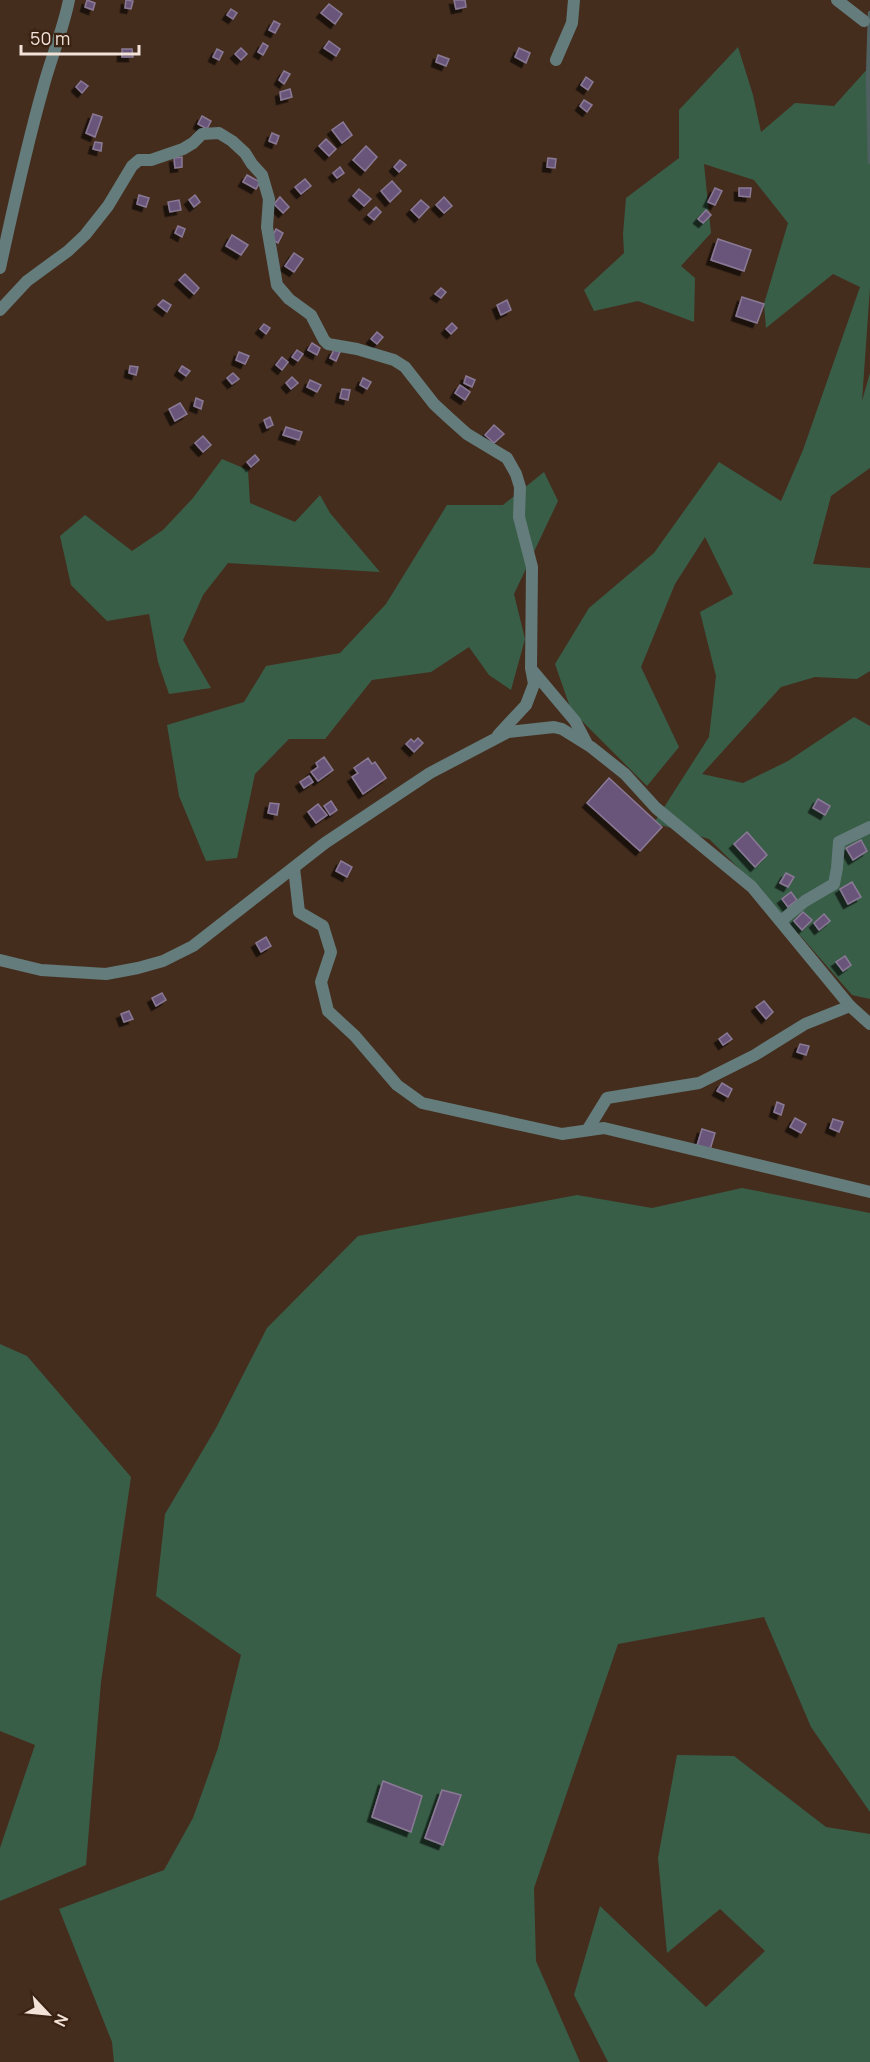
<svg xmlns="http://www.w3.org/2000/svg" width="870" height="2062" viewBox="0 0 870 2062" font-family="Manrope,sans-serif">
<defs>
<filter id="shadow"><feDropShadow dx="-4.5" dy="4.5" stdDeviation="0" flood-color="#0009"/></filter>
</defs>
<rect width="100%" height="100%" fill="#452d1e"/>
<g fill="#395e48">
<polygon points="738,47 753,95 761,132 795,103 834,106 870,66 870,287 862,401 870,373 870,468 831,496 813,564 870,568 870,671 857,679 815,677 781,687 702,774 743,783 788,761 854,717 870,726 870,999 852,995 759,888 709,839 654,823 709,737 716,676 700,612 733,594 705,537 675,584 641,667 679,747 647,786 571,710 555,664 589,608 654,553 719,462 781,501 803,450 860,287 833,274 766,328 764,304 788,223 754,180 704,164 711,233 681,266 695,278 694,322 638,301 594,311 584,290 624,253 623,234 626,198 679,158 679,110"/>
<polygon points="222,459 248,470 250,503 295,522 320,495 330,513 380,572 228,563 203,595 183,640 211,688 169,694 158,662 149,614 107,621 71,585 60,536 85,515 132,551 163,530 193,498"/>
<polygon points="544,472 558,501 514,594 525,639 511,690 489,675 469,647 431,672 372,680 325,739 289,739 255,774 237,858 206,861 179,796 167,725 244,702 266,666 340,653 386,604 447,505 503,505"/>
<polygon points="742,1188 870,1213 870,1812 811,1727 764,1617 618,1644 534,1888 536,1961 580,2062 114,2062 112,2042 59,1909 164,1870 193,1818 218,1748 241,1655 156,1596 165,1514 216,1428 267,1328 358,1236 577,1195 652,1208"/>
<polygon points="0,1344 27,1356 131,1477 101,1682 86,1865 0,1901 0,1848 35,1745 0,1731"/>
<polygon points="677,1755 734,1756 826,1827 870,1834 870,2062 608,2062 574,1995 600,1906 706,2007 765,1951 720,1909 667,1953 658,1858"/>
</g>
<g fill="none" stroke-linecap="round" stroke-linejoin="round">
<polyline stroke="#4f6061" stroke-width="4.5" points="870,13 868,79 870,162"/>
</g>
<g fill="#6a557a" stroke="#8a7a96" stroke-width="1.5" filter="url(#shadow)">
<polygon points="87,0 95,3 93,10 85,7"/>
<polygon points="126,0 133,1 131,9 125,8"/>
<polygon points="454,0 465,0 466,7 456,9"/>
<polygon points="329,4 342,14 335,24 321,13"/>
<polygon points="231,9 237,13 233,19 227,15"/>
<polygon points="274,21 280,24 275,33 269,30"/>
<polygon points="329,41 340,49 336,56 324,48"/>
<polygon points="263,43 268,46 263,55 258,52"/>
<polygon points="241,48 247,54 241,60 235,54"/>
<polygon points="519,48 530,53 526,63 515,57"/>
<polygon points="122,49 132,49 133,57 122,57"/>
<polygon points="217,49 223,52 219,60 213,57"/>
<polygon points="438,55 449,59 446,66 436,62"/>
<polygon points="284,71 290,74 284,84 279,80"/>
<polygon points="586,77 593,82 588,90 581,85"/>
<polygon points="81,81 88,86 82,93 76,87"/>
<polygon points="290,89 292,97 281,100 280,92"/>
<polygon points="584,100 592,105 587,112 580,106"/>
<polygon points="93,114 102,117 95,137 86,133"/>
<polygon points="202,116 211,121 207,129 198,124"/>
<polygon points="343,122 352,135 342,143 332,130"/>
<polygon points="272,133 279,136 276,144 269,141"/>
<polygon points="326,139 336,149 329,156 319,146"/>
<polygon points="95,142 102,143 101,151 93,149"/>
<polygon points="366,146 377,157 365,171 353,160"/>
<polygon points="182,157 182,167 175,168 174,158"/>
<polygon points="548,158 556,159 555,168 547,167"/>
<polygon points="400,160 406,165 399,172 394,167"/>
<polygon points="340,167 344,173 337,178 333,173"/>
<polygon points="247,175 260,182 256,189 243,182"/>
<polygon points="305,179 311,186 301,194 295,187"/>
<polygon points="392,181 401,191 390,202 381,191"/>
<polygon points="715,188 722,191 715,205 708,202"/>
<polygon points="739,188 751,188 750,197 739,196"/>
<polygon points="359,189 371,199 364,206 353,196"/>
<polygon points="139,195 149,198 146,207 137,204"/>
<polygon points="195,195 200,202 194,207 189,200"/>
<polygon points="280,197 289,207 283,213 274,204"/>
<polygon points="444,197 452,206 444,213 436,205"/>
<polygon points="179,200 181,210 170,212 168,202"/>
<polygon points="421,200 429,207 419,218 411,210"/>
<polygon points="376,207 381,212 374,220 368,215"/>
<polygon points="706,210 711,215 703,223 698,219"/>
<polygon points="178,226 185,229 182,237 175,233"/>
<polygon points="276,229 283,233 278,243 271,239"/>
<polygon points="232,235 248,245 241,255 226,246"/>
<polygon points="718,239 751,250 744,271 711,260"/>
<polygon points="294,253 303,259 294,272 285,266"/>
<polygon points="185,274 199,288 194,294 179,280"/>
<polygon points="441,288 446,292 441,298 435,294"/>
<polygon points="742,297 764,304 757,323 736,316"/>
<polygon points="163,300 171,305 167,312 158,305"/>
<polygon points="507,300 511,310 501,315 497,305"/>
<polygon points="452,323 457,328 451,334 446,329"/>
<polygon points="264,324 270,328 266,334 260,329"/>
<polygon points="377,332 383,337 377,344 371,339"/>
<polygon points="312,343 320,348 317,355 308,350"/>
<polygon points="297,350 303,354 298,361 292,357"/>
<polygon points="334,350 340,352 336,361 330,358"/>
<polygon points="239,352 249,356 245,364 236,360"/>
<polygon points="282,357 288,362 282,370 276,365"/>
<polygon points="130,366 138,367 136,375 129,373"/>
<polygon points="182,366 190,371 186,376 179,371"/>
<polygon points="233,373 239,379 232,384 227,378"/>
<polygon points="466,376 475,380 472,387 464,383"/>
<polygon points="292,377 298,383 291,389 286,383"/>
<polygon points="363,378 371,382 367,389 360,385"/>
<polygon points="310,380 321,385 317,392 307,387"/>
<polygon points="460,385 470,392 465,400 455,393"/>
<polygon points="342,389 350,390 348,400 340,398"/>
<polygon points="196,398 203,401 201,409 194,406"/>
<polygon points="180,403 187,414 175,421 169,409"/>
<polygon points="270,417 273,425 267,428 264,420"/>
<polygon points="494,425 504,434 494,443 485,435"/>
<polygon points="286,427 302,432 299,440 283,435"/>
<polygon points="203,436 211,445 203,452 195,443"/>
<polygon points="255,455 259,460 251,467 247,462"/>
<polygon points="418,738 423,743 414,752 406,744 411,739 414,742"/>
<polygon points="324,757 333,770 318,781 311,772 318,767 316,763"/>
<polygon points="368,758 372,764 375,762 386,778 363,794 352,777 358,773 354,768"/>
<polygon points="309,776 313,782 304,788 300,782"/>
<polygon points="609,778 662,827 640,851 587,803"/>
<polygon points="818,799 830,806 825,815 813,808"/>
<polygon points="331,801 337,810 330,815 324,806"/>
<polygon points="270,803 279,804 277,815 268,813"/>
<polygon points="318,804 327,815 316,823 308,812"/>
<polygon points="747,832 767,855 755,867 734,844"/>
<polygon points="861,840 867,851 853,860 846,848"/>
<polygon points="341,861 352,867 347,877 336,871"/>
<polygon points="786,873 794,877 788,887 780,883"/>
<polygon points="852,882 861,897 848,904 840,889"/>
<polygon points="791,892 797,900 788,907 782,899"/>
<polygon points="803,912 812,920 802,930 794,921"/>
<polygon points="824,914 830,921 819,930 814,923"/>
<polygon points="266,937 271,946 261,952 256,943"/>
<polygon points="845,956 851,965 843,971 836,962"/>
<polygon points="162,993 166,1000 156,1006 152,998"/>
<polygon points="764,1001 773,1012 766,1019 756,1007"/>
<polygon points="129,1011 133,1019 124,1022 121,1014"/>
<polygon points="727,1033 732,1039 723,1045 719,1039"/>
<polygon points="800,1044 809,1046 806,1055 797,1052"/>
<polygon points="722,1083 732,1089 728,1097 717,1091"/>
<polygon points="777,1102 784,1105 781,1115 774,1112"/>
<polygon points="795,1118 806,1124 801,1133 790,1127"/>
<polygon points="833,1119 843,1122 839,1132 830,1128"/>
<polygon points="702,1129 715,1133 709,1153 696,1149"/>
<polygon points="383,1781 422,1796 411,1832 372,1817"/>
<polygon points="442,1790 461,1795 443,1845 425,1838"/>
</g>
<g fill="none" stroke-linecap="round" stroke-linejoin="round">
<g stroke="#647c7b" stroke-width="12">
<polyline points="837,0 864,21"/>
<polyline points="556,60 572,23 574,0"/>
<path d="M0,268C13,208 26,148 43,88C51,58 63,30 69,0"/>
<polyline points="0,310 27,281 68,251 85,235 108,206 132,166 139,160 151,160 183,149 193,143 202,134 219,133 232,141 245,153 252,164 262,175 269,199 267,227 277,285 289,299 311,315 324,340 328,344 357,349 394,360 405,367 434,404 448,417 467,434 507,458 516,474 520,487 519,517 532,567 531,668 534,684 526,705 498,735"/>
<polyline points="533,671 575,721 587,744"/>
<polyline points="294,868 299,912 323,926 331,952 321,982 328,1011 355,1036 397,1085 422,1103 562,1134 604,1128 870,1192"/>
<polyline points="781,921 805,901 834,884 837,868 839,842 870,827"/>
<polyline points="0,960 41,970 106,974 138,968 163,961 193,946 325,843 430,773 508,732 554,727 562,729 591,747 625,774 656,808 752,887 850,1006 870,1024"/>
<polyline points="588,1129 607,1098 699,1083 755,1055 805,1024 850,1006"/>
</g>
</g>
<g transform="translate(48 2014) rotate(116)" stroke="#3b2314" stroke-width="4.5" paint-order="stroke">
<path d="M0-4.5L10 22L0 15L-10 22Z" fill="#f2e2d8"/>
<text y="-9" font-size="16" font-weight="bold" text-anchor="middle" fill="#f2e2d8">N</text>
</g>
<path d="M21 45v9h118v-9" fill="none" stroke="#f2e2d8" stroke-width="3"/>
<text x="30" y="45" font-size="18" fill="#f2e2d8" stroke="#3b2314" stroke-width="4.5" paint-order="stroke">50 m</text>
</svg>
